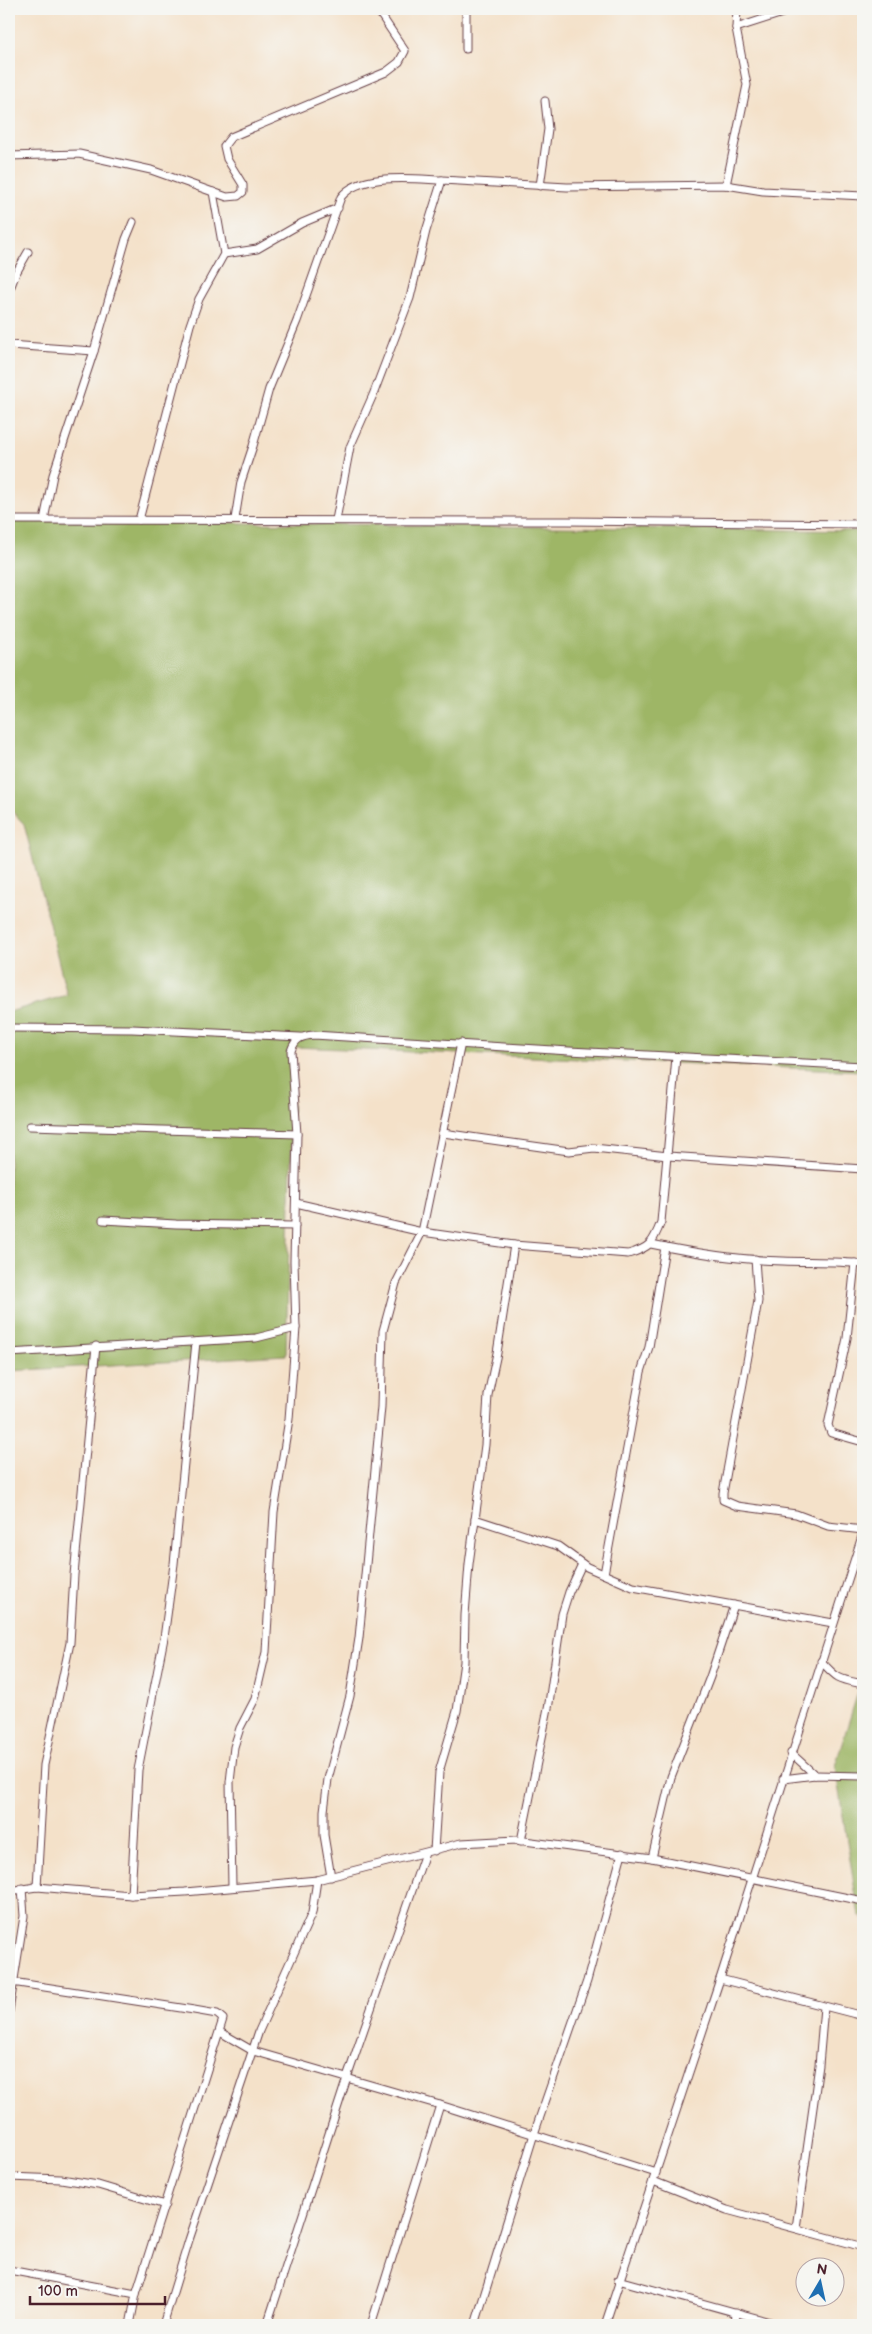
<svg xmlns="http://www.w3.org/2000/svg" width="872" height="2334" viewBox="0 0 872 2334" font-family="'Balsamiq Sans',sans-serif">
<rect width="100%" height="100%" fill="#f6f6f2"/>
<filter id="ink" filterUnits="userSpaceOnUse"><feTurbulence type="fractalNoise" baseFrequency=".02" numOctaves="2"/><feDisplacementMap in="SourceGraphic" scale="10" xChannelSelector="R" yChannelSelector="G"/><feConvolveMatrix kernelMatrix="1 2 1 2 8 2 1 2 1" color-interpolation-filters="sRGB"/></filter>
<filter id="wash" filterUnits="userSpaceOnUse"><feTurbulence type="fractalNoise" baseFrequency=".0096" numOctaves="4" result="noise"/><feDisplacementMap in="SourceGraphic" scale="20" xChannelSelector="R" yChannelSelector="G"/><feGaussianBlur stdDeviation="1.12" result="paint"/><feColorMatrix in="noise" values="0 0 0 0 0 0 0 0 0 0 0 0 0 0 0 0 0 1.4 0 .05"/><feComposite in="paint" operator="in"/></filter>
<g filter="url(#wash)">
<rect width="100%" height="100%" fill="#f4e1c9"/>
<g fill="#9eb666" stroke="#746a48">
<polygon points="9,520 863,531 863,1071 294,1047 286,1355 9,1371 9,1012 67,995 24,824 9,808"/>
<polygon points="863,1676 863,1918 859,1916 835,1766"/>
</g>
</g>
<g filter="url(#ink)">
<g fill="none" stroke-linecap="round" stroke-linejoin="round">
<g stroke="#643c43" stroke-width="9">
<g id="street">
<polyline points="736,28 795,9"/>
<polyline points="466,49 466,9"/>
<polyline points="9,156 79,154 151,170 227,197 238,196 243,192 243,185 227,159 224,146 231,137 386,72 399,62 405,51 377,9"/>
<polyline points="726,185 747,85 736,28 737,9"/>
<polyline points="540,186 548,129 545,101"/>
<polyline points="224,254 257,249 302,223 338,208"/>
<polyline points="9,291 16,273 28,252"/>
<polyline points="9,345 94,351"/>
<path d="M235,519L241,482L253,446L269,389L297,321L341,197C360,172 414,179 442,180"/>
<polyline points="9,520 567,521 863,524"/>
<polyline points="44,520 53,475 94,351 126,239 133,222"/>
<polyline points="139,520 190,325 199,299 224,254 213,192"/>
<polyline points="336,520 350,447 373,395 410,298 426,231 442,180 567,187 726,185 763,191 863,196"/>
<polyline points="9,1028 132,1029 300,1037"/>
<polyline points="30,1126 297,1134"/>
<polyline points="443,1133 569,1151 594,1148 668,1156 863,1169"/>
<path d="M296,1203L422,1232L514,1245L628,1254C650,1248 653,1243 661,1222L676,1057"/>
<polyline points="103,1220 176,1224 295,1226"/>
<path d="M651,1244C694,1253 739,1260 783,1261C810,1262 836,1261 863,1264"/>
<polyline points="755,1259 758,1301 723,1493 723,1500 737,1506 796,1514 828,1526 863,1530"/>
<polyline points="855,1263 847,1338 828,1425 831,1433 863,1442"/>
<path d="M9,1353L256,1338L296,1328L294,1261L297,1134L291,1051C295,1038 302,1036 314,1035L569,1051L863,1066"/>
<polyline points="475,1519 558,1546 587,1567 633,1587 833,1623"/>
<polyline points="604,1574 641,1372 649,1347 665,1247"/>
<path d="M821,1661C838,1680 839,1679 863,1684"/>
<polyline points="791,1753 815,1775"/>
<polyline points="783,1779 815,1775 863,1776"/>
<polyline points="521,1841 549,1703 562,1614 569,1592 582,1564"/>
<polyline points="434,1851 439,1772 457,1711 464,1662 465,1615 469,1564 485,1445 488,1395 497,1353 514,1245"/>
<polyline points="652,1858 671,1777 710,1677 734,1605"/>
<polyline points="331,1877 324,1835 324,1811 328,1779 350,1696 359,1638 381,1407 383,1331 396,1283 422,1232 461,1043"/>
<polyline points="232,1886 230,1782 234,1747 240,1728 255,1699 266,1652 274,1512 289,1419 296,1328"/>
<polyline points="37,1887 44,1765 70,1643 74,1575 96,1346"/>
<polyline points="9,1891 37,1887 131,1895 185,1892 317,1880 461,1843 517,1840 652,1858 863,1901"/>
<polyline points="131,1895 138,1770 164,1638 174,1564 196,1342"/>
<polyline points="720,1979 863,2016"/>
<polyline points="12,1982 194,2010 217,2014 223,2019 136,2294 130,2325"/>
<polyline points="9,2011 24,1916 22,1888"/>
<polyline points="220,2032 253,2051 440,2105 656,2173"/>
<polyline points="9,2177 61,2179 98,2185 165,2205"/>
<polyline points="653,2181 727,2210 863,2247"/>
<polyline points="796,2228 819,2065 824,2007"/>
<polyline points="9,2270 136,2294"/>
<polyline points="618,2280 781,2325"/>
<polyline points="163,2325 189,2240 259,2031 312,1913 317,1880"/>
<polyline points="267,2325 347,2078 425,1853"/>
<polyline points="371,2325 440,2105"/>
<polyline points="475,2325 534,2134 587,1981 622,1853"/>
<polyline points="605,2325 720,1979 863,1533"/>
<polyline points="735,2325 736,2312"/>
</g>
</g>
<use href="#street" stroke="#fff" stroke-width="7"/>
</g>
</g>
<rect width="872" height="2334" fill="none" stroke="#f6f6f2" stroke-width="30"/>
<g transform="translate(820 2282) rotate(9)"><circle r="24" fill="#f6f6f2" stroke="#b1a0a2"/>
<path d="M0-4L9 19L0 12L-9 19Z" fill="#1f6fb2"/>
<text y="-8" font-size="14" font-weight="bold" text-anchor="middle" fill="#4a1f2b">N</text>
</g>
<path d="M30 2296v8h135v-8" fill="none" stroke="#4a1f2b" stroke-width="2.5"/>
<text x="38" y="2296" font-size="15" fill="#4a1f2b" stroke="#f6f6f2" stroke-width="4" paint-order="stroke">100 m</text>
</svg>
